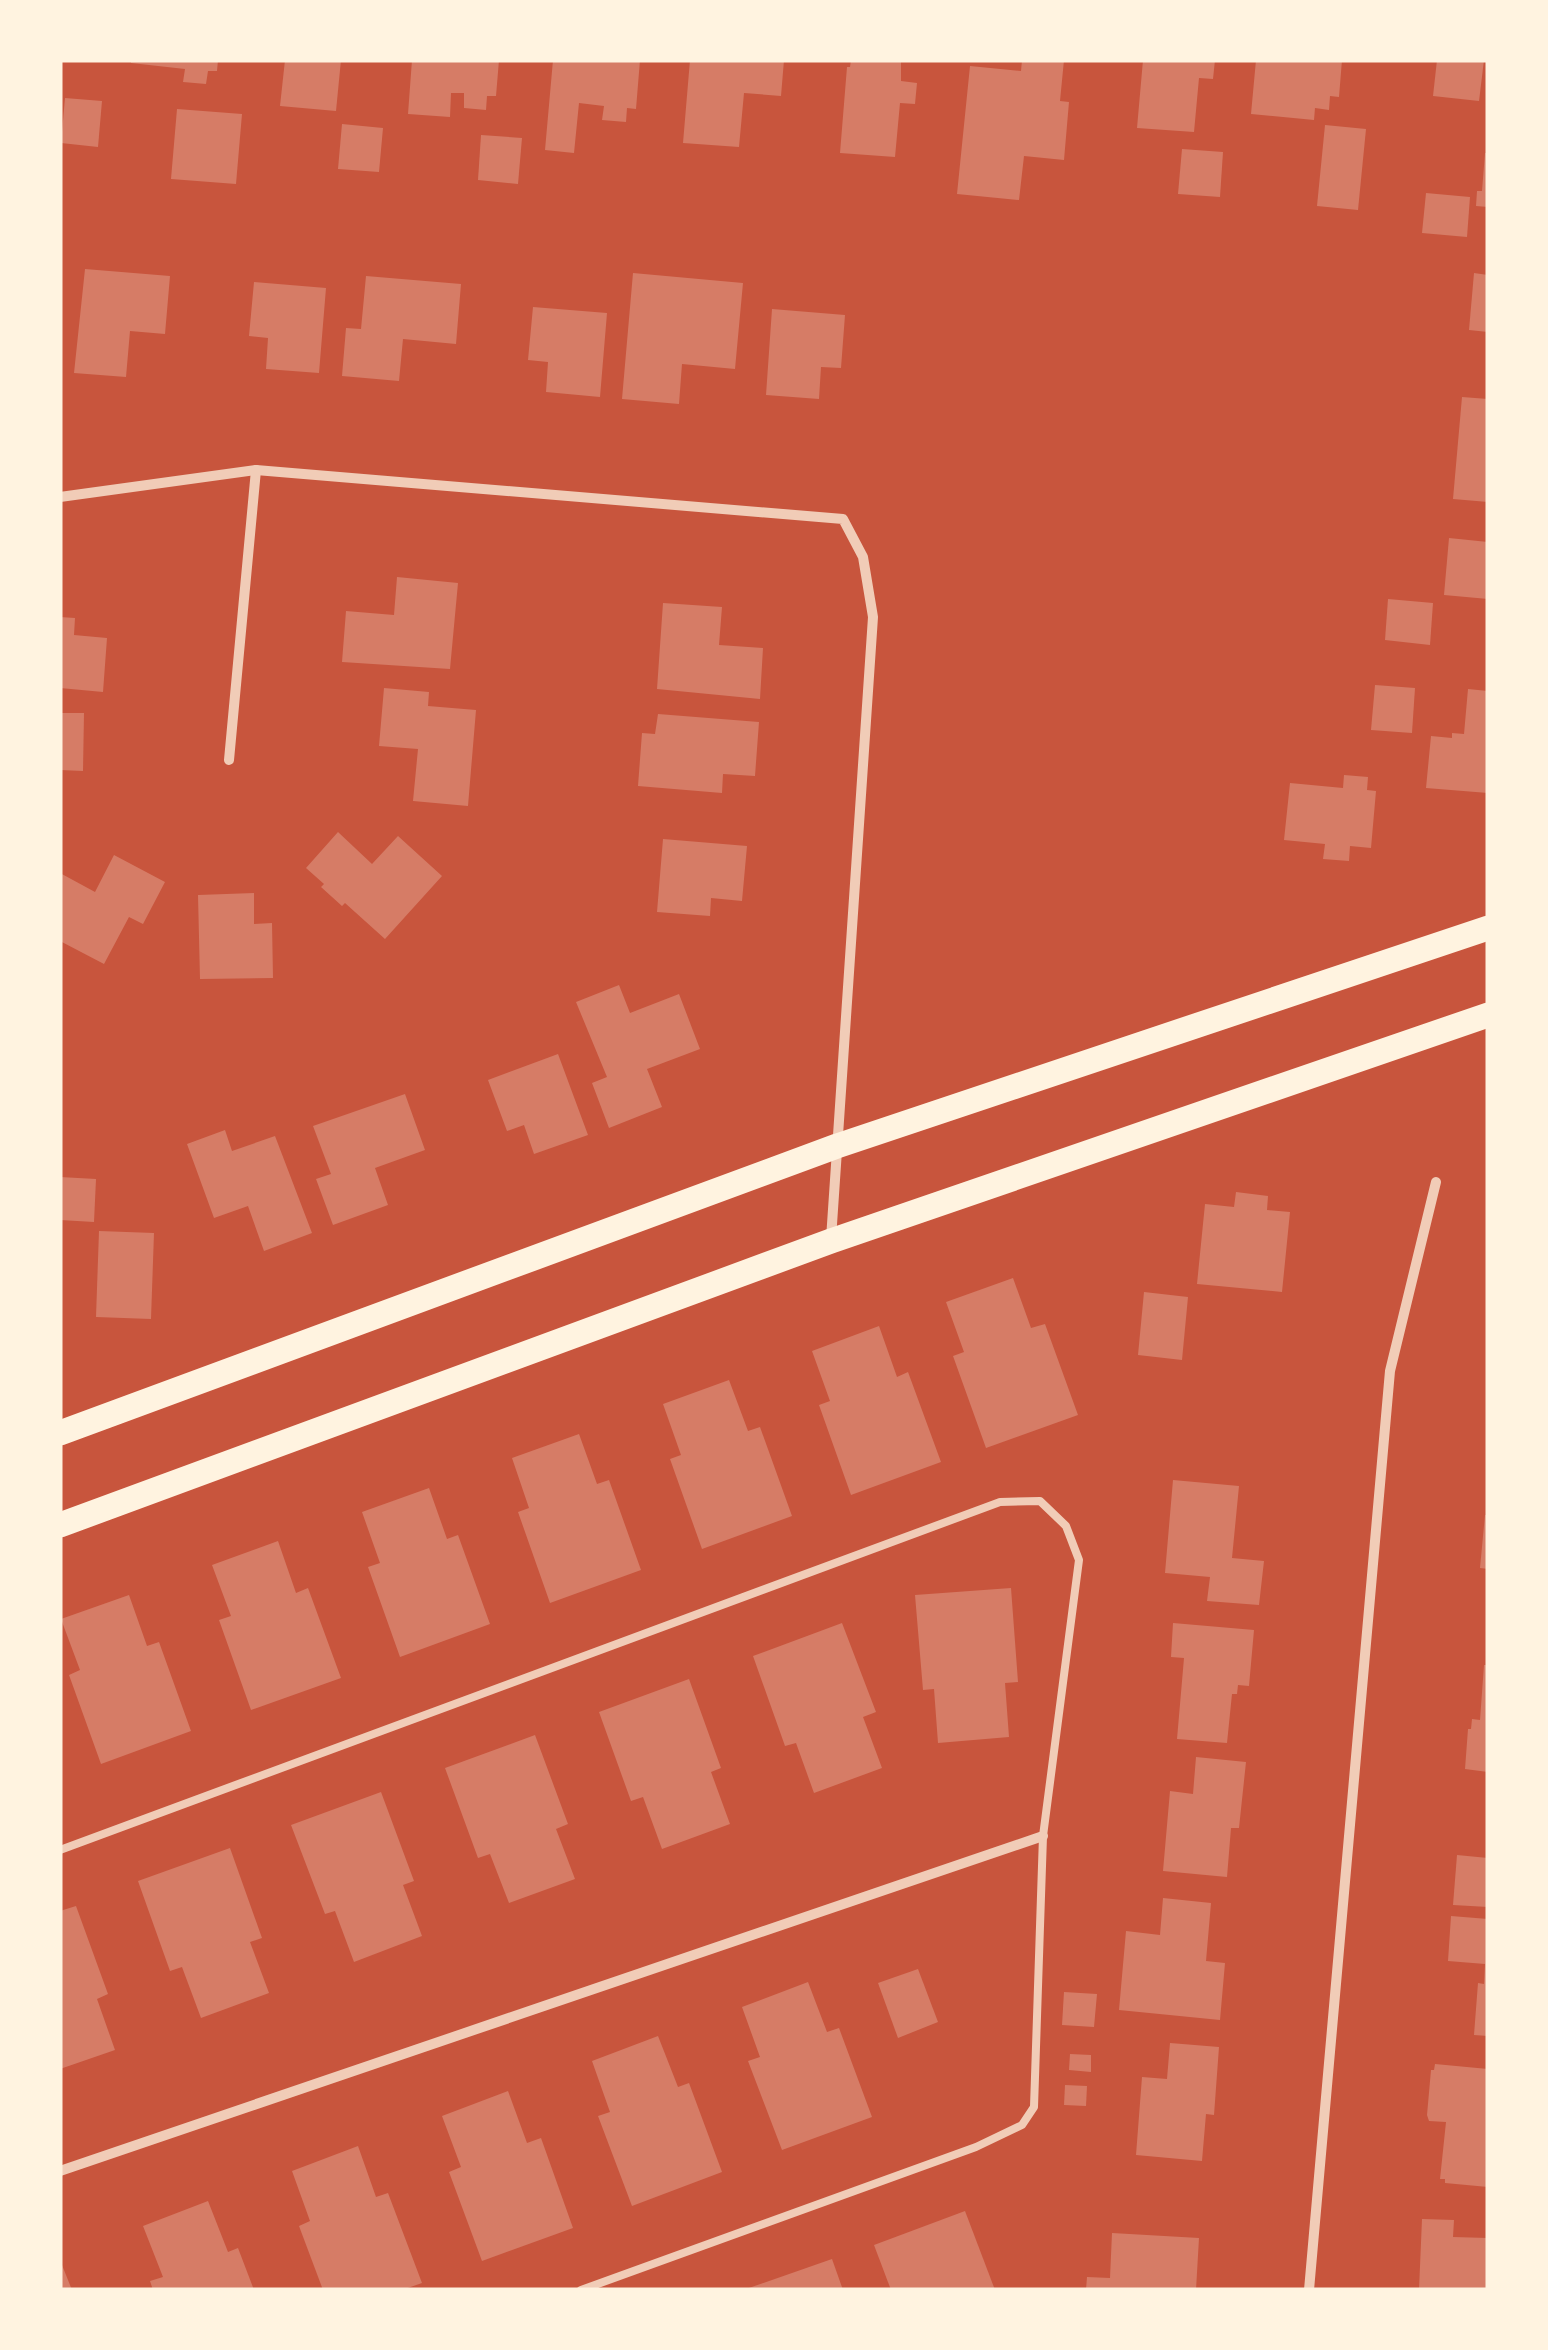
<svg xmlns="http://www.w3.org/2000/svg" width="1548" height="2350" viewBox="0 0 1548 2350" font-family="'Work Sans',sans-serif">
<rect width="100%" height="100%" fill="#c8553d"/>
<g fill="#d67c66">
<polygon points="131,60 218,60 217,71 208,71 206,84 183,82 185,69 131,63"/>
<polygon points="285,60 341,60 336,111 280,106"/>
<polygon points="412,60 499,60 496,96 487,96 486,110 464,108 464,93 451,93 450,117 408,114"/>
<polygon points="553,60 640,60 636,109 627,108 626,122 602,120 604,106 579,103 574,153 545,150"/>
<polygon points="690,60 784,60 781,96 744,93 739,147 683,143"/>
<polygon points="851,60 901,60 901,81 917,83 915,104 900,103 895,157 840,153 847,67 850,67"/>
<polygon points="1022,60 1064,60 1060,101 1069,102 1064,160 1024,156 1019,200 957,194 970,66 1021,71"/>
<polygon points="1143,60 1215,60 1213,79 1199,78 1194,132 1137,128"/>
<polygon points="1256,60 1342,60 1339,97 1330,96 1329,110 1315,108 1314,120 1251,114"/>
<polygon points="1437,60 1484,60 1479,101 1433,96"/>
<polygon points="65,98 102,101 98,147 61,143"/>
<polygon points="177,109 242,114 236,184 171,179"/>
<polygon points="342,124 383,128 379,172 338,169"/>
<polygon points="1325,125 1366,129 1358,210 1317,206"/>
<polygon points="481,135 522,138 518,184 478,180"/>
<polygon points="1182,149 1223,152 1220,197 1178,194"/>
<polygon points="1485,153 1488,153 1488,207 1476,206 1477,191 1482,191"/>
<polygon points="1426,193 1470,197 1467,237 1422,233"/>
<polygon points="85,269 170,276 165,334 130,331 126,377 74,373"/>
<polygon points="633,273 743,283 735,369 682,364 679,404 622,399"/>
<polygon points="1474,273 1488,275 1488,332 1469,330"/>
<polygon points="366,276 461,284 456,344 403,339 399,381 342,376 346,328 361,329"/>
<polygon points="254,282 326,288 319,373 266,369 268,338 249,336"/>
<polygon points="533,307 607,313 600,397 546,392 548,362 528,360"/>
<polygon points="772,309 845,315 841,368 821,367 819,399 766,395"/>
<polygon points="1462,397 1488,399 1488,502 1453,499"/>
<polygon points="1449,538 1488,542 1488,599 1444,595"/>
<polygon points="397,577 458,583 450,669 342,662 346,611 394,615"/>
<polygon points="1388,599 1433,603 1430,645 1385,640"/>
<polygon points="663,603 722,607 719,645 763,648 760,699 657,689"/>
<polygon points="60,617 75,618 74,635 107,638 103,692 60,688"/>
<polygon points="1375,685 1415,688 1412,733 1371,730"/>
<polygon points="384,688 429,692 428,706 476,710 468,806 413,801 418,749 379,746"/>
<polygon points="1468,689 1488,691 1488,793 1426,788 1431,736 1452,738 1452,733 1464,734"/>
<polygon points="60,713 84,713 83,771 60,770"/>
<polygon points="658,714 759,722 755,776 723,774 722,793 638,786 642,733 655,734"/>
<polygon points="1344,775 1368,777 1367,790 1376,791 1371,848 1350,846 1349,861 1323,859 1325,844 1284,840 1290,783 1343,788"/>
<polygon points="338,832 372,864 398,836 442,876 385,939 345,903 342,906 321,887 324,884 306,868"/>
<polygon points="663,839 747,846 742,901 711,898 710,916 657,912"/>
<polygon points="114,855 165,882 143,924 129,917 104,964 60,941 60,873 95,892"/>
<polygon points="254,893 254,924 272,923 273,978 200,979 198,895"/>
<polygon points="619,985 630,1013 679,994 700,1049 647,1069 662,1107 609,1128 592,1083 607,1077 576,1002"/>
<polygon points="558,1054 588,1135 534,1154 524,1125 507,1131 488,1080"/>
<polygon points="405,1094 425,1150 375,1168 388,1205 333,1225 316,1179 331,1174 313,1126"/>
<polygon points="225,1130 232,1151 275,1136 312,1233 264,1251 248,1206 214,1218 187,1144"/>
<polygon points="60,1177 96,1179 94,1222 60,1220"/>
<polygon points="1236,1192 1268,1196 1267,1210 1290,1212 1282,1292 1197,1284 1205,1204 1234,1207"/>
<polygon points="99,1231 154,1233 151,1319 96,1317"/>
<polygon points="1013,1278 1031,1328 1045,1324 1078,1415 986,1448 953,1356 964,1352 946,1302"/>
<polygon points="1144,1292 1188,1297 1182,1360 1138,1355"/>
<polygon points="879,1326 897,1377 908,1372 941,1462 851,1495 819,1405 830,1401 812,1351"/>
<polygon points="729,1380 748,1431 760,1427 792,1516 702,1549 670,1459 681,1455 663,1404"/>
<polygon points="579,1434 597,1484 609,1480 641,1570 550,1603 518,1512 529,1508 512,1458"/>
<polygon points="1173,1480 1239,1486 1232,1558 1264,1561 1259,1605 1207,1601 1210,1577 1165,1573"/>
<polygon points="429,1488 447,1539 458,1535 490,1624 400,1657 368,1567 380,1563 362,1512"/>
<polygon points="1485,1515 1488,1515 1488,1569 1480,1568"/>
<polygon points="278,1541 296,1593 308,1588 341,1678 251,1710 219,1620 231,1616 212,1565"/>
<polygon points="1011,1588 1018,1682 1005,1683 1009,1737 938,1743 934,1689 923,1690 915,1595"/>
<polygon points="129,1595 147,1646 159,1642 191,1731 101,1764 69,1675 80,1670 61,1619"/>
<polygon points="842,1623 876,1712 863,1717 882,1768 814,1793 796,1743 785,1746 753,1656"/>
<polygon points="1173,1623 1254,1630 1249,1686 1238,1685 1237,1694 1232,1694 1227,1743 1177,1739 1184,1658 1171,1657"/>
<polygon points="1484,1665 1488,1665 1488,1772 1465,1769 1468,1729 1471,1729 1472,1719 1480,1720"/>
<polygon points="689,1679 721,1768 711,1772 730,1824 662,1849 643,1797 631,1801 599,1712"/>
<polygon points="535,1735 568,1824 556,1829 575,1879 509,1903 490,1854 478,1858 445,1768"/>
<polygon points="1196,1757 1246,1762 1239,1828 1231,1828 1227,1877 1163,1871 1170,1791 1193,1794"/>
<polygon points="381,1792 414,1881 403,1885 422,1936 354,1962 335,1911 325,1914 291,1825"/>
<polygon points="230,1848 262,1938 250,1942 269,1993 201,2018 182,1967 170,1971 138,1881"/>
<polygon points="1457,1855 1488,1858 1488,1907 1453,1905"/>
<polygon points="1163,1898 1211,1903 1206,1961 1225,1963 1220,2020 1119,2010 1126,1931 1160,1935"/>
<polygon points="76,1906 108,1994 97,1999 115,2050 60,2069 60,1911"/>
<polygon points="1451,1916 1488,1919 1488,2036 1474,2035 1478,1983 1484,1984 1485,1964 1448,1961"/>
<polygon points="918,1969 938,2022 898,2038 878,1983"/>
<polygon points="808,1982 827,2032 839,2028 872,2117 782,2150 748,2061 760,2057 742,2007"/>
<polygon points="1064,1992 1097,1994 1094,2027 1062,2025"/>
<polygon points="658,2036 678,2087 689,2083 722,2172 632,2206 598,2116 610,2112 592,2061"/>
<polygon points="1170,2043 1219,2047 1214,2115 1206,2114 1202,2161 1136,2155 1142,2077 1167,2079"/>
<polygon points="1070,2054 1091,2055 1091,2072 1069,2070"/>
<polygon points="1435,2064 1488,2069 1488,2187 1445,2183 1445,2179 1440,2179 1446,2122 1429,2121 1427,2115 1431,2070 1434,2070"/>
<polygon points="1065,2085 1087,2086 1086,2106 1064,2105"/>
<polygon points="508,2091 527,2143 541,2138 573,2228 482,2261 449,2172 461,2167 442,2116"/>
<polygon points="358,2146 376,2197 388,2193 422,2283 402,2290 323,2290 299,2226 310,2221 292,2171"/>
<polygon points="208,2201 228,2252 238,2248 254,2290 153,2290 150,2281 163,2277 143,2226"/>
<polygon points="965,2211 995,2290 891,2290 874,2245"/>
<polygon points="1422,2219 1454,2220 1453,2237 1488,2238 1488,2290 1419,2290"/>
<polygon points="1112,2233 1199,2238 1196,2290 1086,2290 1087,2277 1110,2278"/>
<polygon points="832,2259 843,2290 746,2290 746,2289"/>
<polygon points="60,2260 72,2290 60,2290"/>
</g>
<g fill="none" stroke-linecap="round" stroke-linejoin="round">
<polyline stroke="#f1ccb7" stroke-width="8" points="60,1850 1000,1502 1040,1501 1066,1526 1079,1560 1043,1836 1034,2107 1022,2125 976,2147 581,2290"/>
<g stroke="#f1ccb7" stroke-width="10">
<polyline points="60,497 256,470 843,519 863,557 873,617 831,1239"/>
<polyline points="229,760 256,470"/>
<polyline points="60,2171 1043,1836"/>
<polyline points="1309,2290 1390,1371 1436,1182"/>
</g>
<g stroke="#fff3e0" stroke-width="25">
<polyline points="60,1433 837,1146 1488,928"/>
<polyline points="60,1525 831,1241 1488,1015"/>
</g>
</g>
<rect width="1548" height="2350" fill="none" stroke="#fff3e0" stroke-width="125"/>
</svg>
